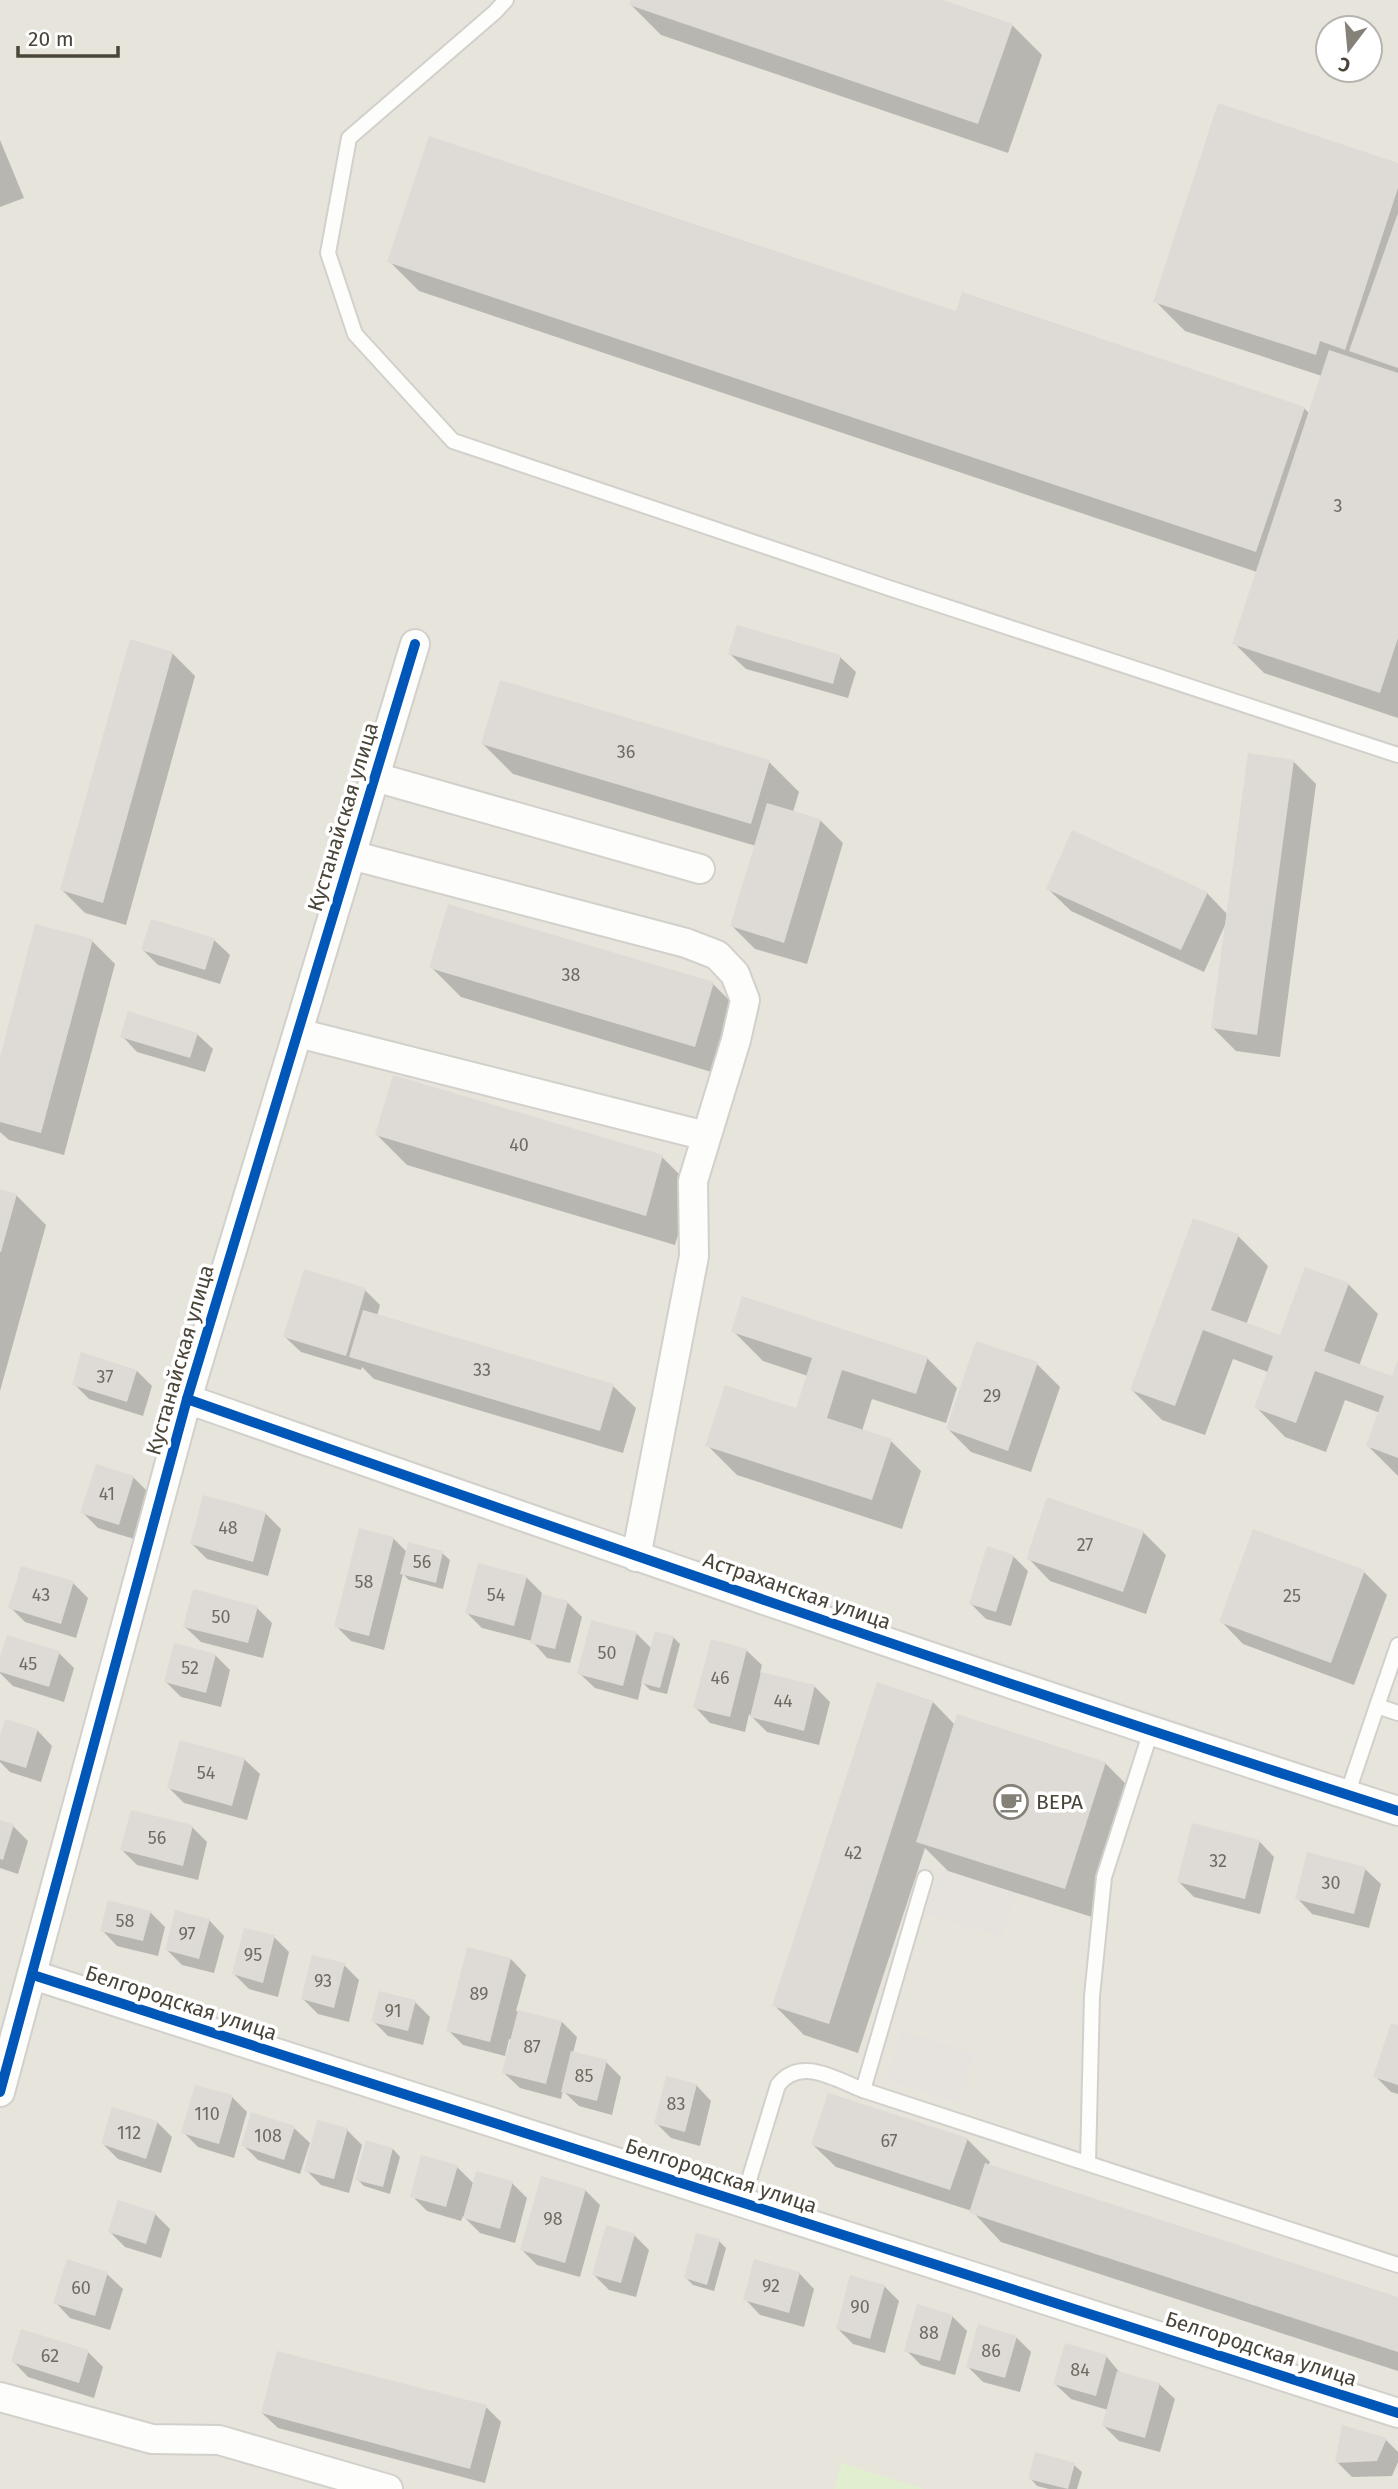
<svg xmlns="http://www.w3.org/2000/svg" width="1398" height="2489" viewBox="0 0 1398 2489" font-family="'Fira Sans',sans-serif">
<rect width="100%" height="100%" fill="#f4f2ee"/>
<path fill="#e7e4dc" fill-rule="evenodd" d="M0,0H1398V2489H0ZM1328,28H1370V70H1328Z"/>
<polygon fill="#e1eecf" points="842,2463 924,2489 834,2489"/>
<g fill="#e6e3df">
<polygon points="940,1872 1015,1894 1002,1937 924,1913"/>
<polygon points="902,2030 975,2054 959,2103 886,2080"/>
</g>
<g fill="#0003">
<polygon points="633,0 938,0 1012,25 1042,55 1008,153 661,35 631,5"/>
<polygon points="0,140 24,198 0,207"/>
<polygon points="1398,164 1398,718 1264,673 1234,643 1257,572 419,291 389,261 957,313 1304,408 1310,414 1322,376 1185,331 1155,301"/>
<polygon points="172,653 195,676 126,925 85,913 62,890"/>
<polygon points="730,654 840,657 856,672 848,698 746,669"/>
<polygon points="483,744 769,762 799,792 793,812 820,820 843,843 807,964 755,949 732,926 756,846 513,774"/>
<polygon points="1293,761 1316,784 1280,1057 1236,1051 1213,1028 1226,923 1204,972 1071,911 1048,889 1207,893 1228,915"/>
<polygon points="214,940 230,955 220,984 158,965 143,950"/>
<polygon points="92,941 115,964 64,1155 9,1140 0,1132 0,1064"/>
<polygon points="431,967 713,984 743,1014 725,1076 461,997"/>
<polygon points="197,1034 213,1049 205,1072 137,1052 122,1036"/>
<polygon points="377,1135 662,1157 692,1187 675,1245 407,1165"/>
<polygon points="0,1191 16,1195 46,1225 0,1391"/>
<polygon points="1238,1236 1268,1266 1246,1325 1281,1337 1348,1284 1378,1314 1359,1366 1393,1378 1398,1364 1398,1476 1368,1446 1380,1413 1345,1400 1326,1452 1285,1437 1256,1407 1268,1372 1233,1359 1205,1435 1162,1420 1132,1390"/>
<polygon points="365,1290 380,1305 377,1316 613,1386 636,1408 623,1453 374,1379 362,1367 361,1370 301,1352 285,1337"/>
<polygon points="733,1331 927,1358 957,1388 946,1423 872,1399 862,1431 891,1441 921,1471 902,1529 737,1475 707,1445 797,1410 808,1376 763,1361"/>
<polygon points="1037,1364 1060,1387 1031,1472 971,1452 948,1429"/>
<polygon points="137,1371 152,1386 143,1416 89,1399 74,1384"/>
<polygon points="133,1477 148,1492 134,1539 98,1528 82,1512"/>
<polygon points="205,1497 266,1514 281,1529 268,1576 207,1559 192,1544"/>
<polygon points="1143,1532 1166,1555 1146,1614 1050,1581 1028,1558"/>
<polygon points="393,1538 407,1552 442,1553 450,1560 443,1589 409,1580 403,1574 384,1650 351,1641 336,1626"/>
<polygon points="1013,1556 1028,1571 1011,1626 986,1619 971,1604"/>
<polygon points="1364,1572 1387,1595 1354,1685 1243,1644 1221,1621"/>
<polygon points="526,1577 542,1593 541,1596 567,1602 582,1617 570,1663 547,1658 532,1641 482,1628 467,1613"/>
<polygon points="73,1583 88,1598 76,1638 25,1622 10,1607"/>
<polygon points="257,1608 272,1623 263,1658 201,1642 185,1627"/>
<polygon points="636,1633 652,1649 673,1637 680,1644 667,1694 650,1690 642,1682 638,1700 595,1688 579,1673"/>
<polygon points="746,1650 762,1665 760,1673 815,1687 830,1702 819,1745 767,1732 749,1714 745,1732 710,1723 695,1707"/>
<polygon points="59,1653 74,1668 64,1702 13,1686 0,1673 0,1662"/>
<polygon points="215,1655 230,1670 221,1707 181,1697 165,1681"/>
<polygon points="933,1702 955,1725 1105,1763 1135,1793 1095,1918 948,1871 925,1848 858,2053 804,2035 774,2005"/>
<polygon points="37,1730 52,1746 41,1782 10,1772 0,1762 0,1741"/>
<polygon points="244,1759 260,1774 247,1820 184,1803 169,1788"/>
<polygon points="0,1822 13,1826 28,1841 18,1874 0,1868"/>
<polygon points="192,1827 207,1842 198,1880 137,1865 122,1850"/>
<polygon points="1259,1841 1274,1857 1260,1914 1194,1897 1179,1882"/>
<polygon points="1365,1869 1381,1884 1369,1928 1312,1914 1297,1898"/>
<polygon points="150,1912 165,1927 158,1956 117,1946 102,1930"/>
<polygon points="209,1920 224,1936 214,1973 182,1965 166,1949"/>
<polygon points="274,1937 289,1952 278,1997 249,1989 234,1974"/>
<polygon points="511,1959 526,1975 516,2011 562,2022 577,2037 573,2053 606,2062 621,2077 612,2115 579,2106 563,2091 561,2099 520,2088 504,2073 513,2040 509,2039 505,2056 463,2045 448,2030"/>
<polygon points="344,1965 359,1980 349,2022 318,2014 303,1999"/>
<polygon points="415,2002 430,2017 423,2045 388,2036 373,2021"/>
<polygon points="1398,2027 1398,2094 1391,2092 1375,2076"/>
<polygon points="696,2085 711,2101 700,2146 671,2138 656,2123"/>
<polygon points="232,2097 247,2112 234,2158 198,2147 183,2132"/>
<polygon points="157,2122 172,2137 161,2173 118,2159 103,2144"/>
<polygon points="294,2128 310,2143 300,2174 258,2160 243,2145"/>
<polygon points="347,2130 362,2145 349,2193 321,2185 306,2170"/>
<polygon points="967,2139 990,2162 988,2166 1398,2299 1398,2371 1001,2242 972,2211 836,2167 813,2145"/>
<polygon points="393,2149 400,2157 390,2194 364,2186 357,2179"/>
<polygon points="457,2167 474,2184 512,2183 527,2198 515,2243 480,2233 463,2216 461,2221 427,2211 412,2196"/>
<polygon points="585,2190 600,2205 580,2277 537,2265 522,2250"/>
<polygon points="155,2214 170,2229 161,2258 125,2247 110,2232"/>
<polygon points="634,2235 649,2250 636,2297 609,2290 594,2275"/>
<polygon points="719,2241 726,2248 714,2291 693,2285 686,2278"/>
<polygon points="799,2273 814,2289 804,2327 760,2315 745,2299"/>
<polygon points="107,2274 123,2289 110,2330 70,2318 55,2302"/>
<polygon points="884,2286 899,2301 885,2353 853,2344 838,2329"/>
<polygon points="952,2316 967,2331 955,2375 921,2365 906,2350"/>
<polygon points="1016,2337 1031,2352 1020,2392 983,2382 968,2367"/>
<polygon points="88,2352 103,2367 94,2398 28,2377 13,2361"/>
<polygon points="1106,2356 1121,2374 1159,2384 1175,2399 1160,2452 1119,2441 1104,2426 1108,2410 1071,2399 1055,2384"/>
<polygon points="486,2407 501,2422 485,2483 278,2428 262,2413"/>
<polygon points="1343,2428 1386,2440 1398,2452 1398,2462 1392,2476 1352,2477 1337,2462"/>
<polygon points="1074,2465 1082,2472 1077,2489 1049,2489 1037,2486 1030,2478"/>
</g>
<g fill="#dedbd6">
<polygon points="631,0 943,0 1013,24 978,124 629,5"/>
<polygon points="1218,103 1398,163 1398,188 1345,350 1320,341 1316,355 1153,302"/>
<polygon points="429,136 956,311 962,292 1305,407 1256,552 387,262"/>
<polygon points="1398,213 1398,368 1349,351"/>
<polygon points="1329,350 1398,373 1398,638 1380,693 1232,644"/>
<polygon points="737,625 841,655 833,684 728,654"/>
<polygon points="130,639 173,652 103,903 60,890"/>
<polygon points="500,680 770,760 751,824 481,744"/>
<polygon points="1248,753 1294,760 1257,1035 1211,1028"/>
<polygon points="767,803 821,819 784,943 730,926"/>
<polygon points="1072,830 1208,892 1181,950 1046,889"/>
<polygon points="448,904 714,982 695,1047 429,968"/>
<polygon points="151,919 215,938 205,970 141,950"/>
<polygon points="35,924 93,939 41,1133 0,1122 0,1057"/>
<polygon points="128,1011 198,1033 190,1058 120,1037"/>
<polygon points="393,1075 663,1155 646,1216 375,1135"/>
<polygon points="0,1189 17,1194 1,1252 0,1252"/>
<polygon points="1193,1218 1239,1234 1211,1310 1280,1335 1305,1267 1349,1283 1324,1351 1392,1376 1398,1360 1398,1458 1366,1446 1384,1396 1315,1371 1296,1423 1254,1408 1273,1356 1203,1330 1175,1406 1130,1390"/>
<polygon points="304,1269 366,1288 346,1356 283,1337"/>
<polygon points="742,1296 928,1357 916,1394 842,1370 827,1418 892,1439 872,1500 705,1446 725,1385 796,1408 812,1358 731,1332"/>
<polygon points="363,1310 614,1384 600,1431 349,1357"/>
<polygon points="976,1341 1038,1362 1008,1451 946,1429"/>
<polygon points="81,1352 137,1370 127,1402 72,1385"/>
<polygon points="96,1464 134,1476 119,1525 80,1513"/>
<polygon points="203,1495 266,1512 253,1562 190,1544"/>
<polygon points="1047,1497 1144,1531 1123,1592 1026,1559"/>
<polygon points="359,1528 394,1537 369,1636 334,1627"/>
<polygon points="1253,1529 1365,1570 1331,1663 1219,1622"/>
<polygon points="408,1542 443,1551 436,1583 400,1574"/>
<polygon points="987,1546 1014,1555 996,1612 969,1604"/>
<polygon points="478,1563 527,1576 514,1626 465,1613"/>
<polygon points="21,1566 74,1581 61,1624 8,1608"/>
<polygon points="193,1589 258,1606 248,1643 183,1627"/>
<polygon points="542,1594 568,1601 555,1649 530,1643"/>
<polygon points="591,1620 637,1632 623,1686 577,1674"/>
<polygon points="655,1631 674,1636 660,1688 641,1683"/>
<polygon points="7,1635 60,1651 49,1687 0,1672 0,1656"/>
<polygon points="711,1639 747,1649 730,1717 693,1708"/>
<polygon points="174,1643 216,1654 206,1693 164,1682"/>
<polygon points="761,1672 815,1685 804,1731 750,1717"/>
<polygon points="877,1682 933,1701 829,2024 772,2006"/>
<polygon points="957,1714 1106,1762 1065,1889 916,1842"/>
<polygon points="5,1719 38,1729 26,1768 0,1760 0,1735"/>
<polygon points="180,1740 245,1758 232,1806 167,1788"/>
<polygon points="131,1810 193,1825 183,1866 120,1850"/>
<polygon points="0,1820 14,1824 3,1860 0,1859"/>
<polygon points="1192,1823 1260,1840 1245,1899 1177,1882"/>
<polygon points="1307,1852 1366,1867 1354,1914 1295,1899"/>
<polygon points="108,1900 151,1911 143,1941 100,1931"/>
<polygon points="175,1910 210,1919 199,1959 165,1950"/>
<polygon points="244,1928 275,1935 263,1983 232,1974"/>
<polygon points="467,1947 511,1958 490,2042 446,2031"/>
<polygon points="312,1955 345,1963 334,2008 301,1999"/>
<polygon points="379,1991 416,2000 408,2031 371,2022"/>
<polygon points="518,2010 562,2021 546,2084 502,2073"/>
<polygon points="1391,2023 1398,2025 1398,2085 1373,2077"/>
<polygon points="571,2051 607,2060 597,2101 561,2092"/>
<polygon points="666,2076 697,2084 685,2132 654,2124"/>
<polygon points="195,2085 233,2095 219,2144 181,2133"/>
<polygon points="828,2093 968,2138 950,2190 811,2145"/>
<polygon points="112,2107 158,2121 146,2159 101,2144"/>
<polygon points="251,2112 295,2126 284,2160 241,2146"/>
<polygon points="317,2120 348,2128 334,2179 304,2171"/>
<polygon points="366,2140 393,2148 383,2187 355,2180"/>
<polygon points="421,2155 458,2165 446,2207 410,2197"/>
<polygon points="985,2163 1398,2297 1398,2352 969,2213"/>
<polygon points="476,2171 513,2181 500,2229 463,2218"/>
<polygon points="541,2176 586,2189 565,2263 520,2250"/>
<polygon points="118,2200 156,2212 146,2244 108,2232"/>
<polygon points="606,2225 635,2234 621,2283 592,2275"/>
<polygon points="696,2233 720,2239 707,2285 684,2278"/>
<polygon points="67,2259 108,2272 95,2316 53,2303"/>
<polygon points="754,2259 800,2272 789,2313 743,2300"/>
<polygon points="850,2275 885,2285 870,2339 836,2329"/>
<polygon points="917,2304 953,2315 940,2361 904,2351"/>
<polygon points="978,2324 1017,2336 1005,2378 966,2367"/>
<polygon points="21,2329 89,2350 79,2383 11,2362"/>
<polygon points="1065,2343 1107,2355 1096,2396 1053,2384"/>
<polygon points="277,2351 487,2405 470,2469 261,2413"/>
<polygon points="1117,2371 1160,2383 1145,2438 1102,2426"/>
<polygon points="1342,2425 1387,2438 1377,2461 1335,2463"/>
<polygon points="1035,2452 1075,2463 1068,2489 1028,2479"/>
</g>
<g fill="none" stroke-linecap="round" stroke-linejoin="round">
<g stroke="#d2d0cb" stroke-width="18">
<g id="lane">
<polyline points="506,0 495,12 349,138 328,253 355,334 453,441 889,588 1398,755"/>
<polyline points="1398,1645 1377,1706 1398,1713"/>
<polyline points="1347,1795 1377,1706"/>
<polyline points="863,2090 1398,2265"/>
<polyline points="1088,2163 1092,1996 1104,1877 1151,1731"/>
<path d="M742,2203L778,2085C800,2056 835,2079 863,2090L925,1878"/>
</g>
</g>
<g stroke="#d2d0cb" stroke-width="32">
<g id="street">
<polyline points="375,777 700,869"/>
<polyline points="351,855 686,943 717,955 735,974 745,1000 736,1040 693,1181 694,1256 636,1557"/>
<polyline points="298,1033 706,1136"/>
<path d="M187,1399C589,1540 992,1681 1398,1811"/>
<polyline points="33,1975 1398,2413"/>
<polyline points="0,2092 187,1399 415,644"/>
<polyline points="0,2397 152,2439 219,2440 388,2489"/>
</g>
</g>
<use href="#lane" stroke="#fdfdfc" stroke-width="14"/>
<use href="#street" stroke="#fdfdfc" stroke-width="28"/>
<g stroke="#fff" stroke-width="15">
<g id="cycleway">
<path d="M187,1399C589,1540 992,1681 1398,1811"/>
<polyline points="33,1975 1398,2413"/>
<polyline points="0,2092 187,1399 415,644"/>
</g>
</g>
<use href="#cycleway" stroke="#0057b8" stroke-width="10"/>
</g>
<defs>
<g id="cafe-ring" transform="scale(1.75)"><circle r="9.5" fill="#fff" stroke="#868178" stroke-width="1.5"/><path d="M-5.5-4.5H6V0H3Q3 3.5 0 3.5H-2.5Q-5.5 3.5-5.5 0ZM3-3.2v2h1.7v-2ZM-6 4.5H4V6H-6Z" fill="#868178"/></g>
</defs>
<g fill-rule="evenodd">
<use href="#cafe-ring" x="1011" y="1802"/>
</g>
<g text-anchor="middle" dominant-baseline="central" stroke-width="7" stroke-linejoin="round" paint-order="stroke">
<g font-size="18" fill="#706a61">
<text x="1338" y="506">3</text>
<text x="626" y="752">36</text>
<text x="571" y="975">38</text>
<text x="519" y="1145">40</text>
<text x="482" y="1370">33</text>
<text x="105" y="1377">37</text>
<text x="992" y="1396">29</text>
<text x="107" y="1494">41</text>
<text x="228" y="1528">48</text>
<text x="1085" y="1545">27</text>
<text x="422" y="1562">56</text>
<text x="364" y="1582">58</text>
<text x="41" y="1595">43</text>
<text x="496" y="1595">54</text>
<text x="1292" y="1596">25</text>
<text x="221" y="1617">50</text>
<text x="607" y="1653">50</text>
<text x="28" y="1664">45</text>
<text x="190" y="1668">52</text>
<text x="720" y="1678">46</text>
<text x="783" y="1701">44</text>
<text x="206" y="1773">54</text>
<text x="157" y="1838">56</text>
<text x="853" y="1853">42</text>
<text x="1218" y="1861">32</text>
<text x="1331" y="1883">30</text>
<text x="125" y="1921">58</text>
<text x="187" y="1934">97</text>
<text x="253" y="1955">95</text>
<text x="323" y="1981">93</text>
<text x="479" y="1994">89</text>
<text x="393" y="2011">91</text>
<text x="532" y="2047">87</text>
<text x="584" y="2076">85</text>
<text x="676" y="2104">83</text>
<text x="207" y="2114">110</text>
<text x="129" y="2133">112</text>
<text x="268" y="2136">108</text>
<text x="889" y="2141">67</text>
<text x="553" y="2219">98</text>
<text x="771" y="2286">92</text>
<text x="81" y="2288">60</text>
<text x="860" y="2307">90</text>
<text x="929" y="2333">88</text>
<text x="991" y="2351">86</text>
<text x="50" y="2356">62</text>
<text x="1080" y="2370">84</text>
</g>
<g font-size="21" fill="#4b4439" stroke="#fff">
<text transform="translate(343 817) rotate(-73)">Кустанайская улица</text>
<text transform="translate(180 1360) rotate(-74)">Кустанайская улица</text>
<text transform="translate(797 1591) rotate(19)">Астраханская улица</text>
<text transform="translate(181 2003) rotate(18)">Белгородская улица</text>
<text transform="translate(721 2176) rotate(18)">Белгородская улица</text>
<text transform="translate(1261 2349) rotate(18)">Белгородская улица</text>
</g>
<g font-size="21" fill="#4b4439" stroke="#fff" text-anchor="start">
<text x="1036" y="1802">ВЕРА</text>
</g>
</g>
<g transform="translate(1349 49) rotate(196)"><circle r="33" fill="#ffffff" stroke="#b7b4b0" stroke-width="2"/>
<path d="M0-5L12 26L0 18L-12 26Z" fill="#868178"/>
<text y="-10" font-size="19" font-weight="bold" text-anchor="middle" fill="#4b4439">С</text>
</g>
<path d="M18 46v10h100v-10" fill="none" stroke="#4b4439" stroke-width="3.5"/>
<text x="28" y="46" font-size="21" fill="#4b4439" stroke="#ffffff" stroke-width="5" paint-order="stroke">20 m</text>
</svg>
